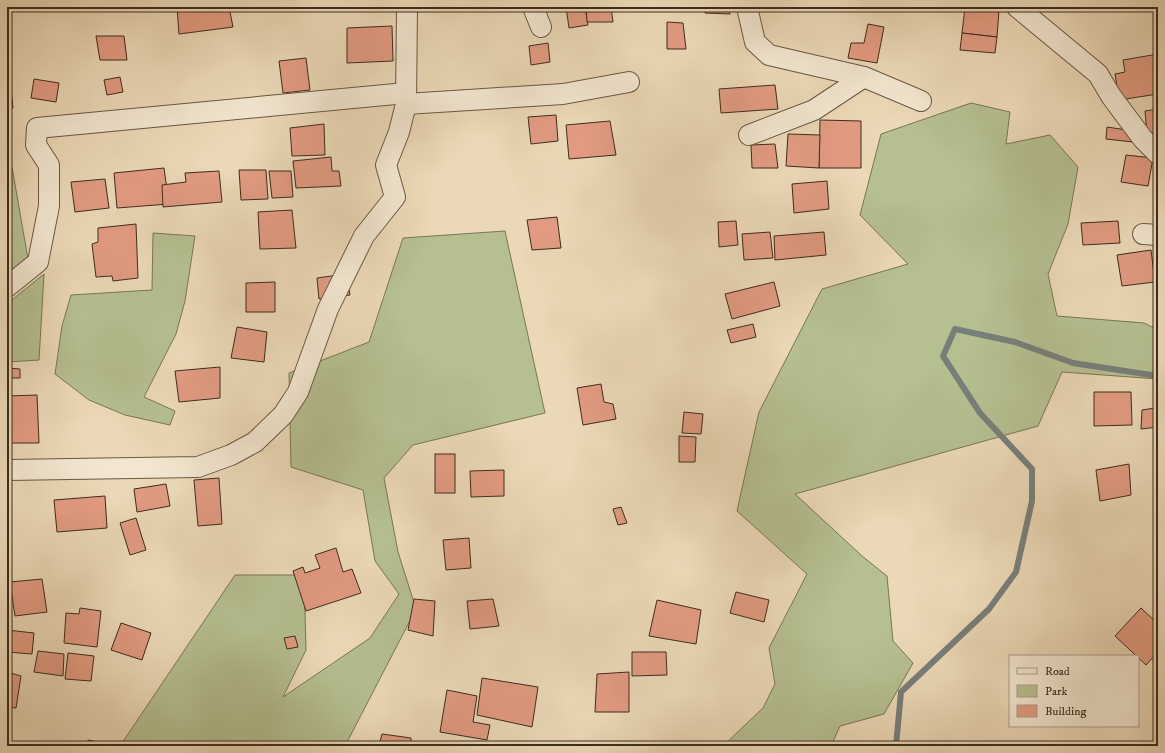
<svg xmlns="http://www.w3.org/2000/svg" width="1165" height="753" viewBox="0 0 1165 753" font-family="'IM FELL DW Pica',serif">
<rect width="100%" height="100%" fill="#ebd8b6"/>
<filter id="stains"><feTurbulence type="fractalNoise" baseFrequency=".005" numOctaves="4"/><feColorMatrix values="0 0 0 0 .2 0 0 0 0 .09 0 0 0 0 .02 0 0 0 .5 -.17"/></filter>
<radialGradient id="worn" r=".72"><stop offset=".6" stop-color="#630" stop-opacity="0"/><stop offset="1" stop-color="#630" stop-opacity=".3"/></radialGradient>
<g fill="#b5bf90" stroke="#787656">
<polygon points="971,103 1010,112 1006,144 1050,135 1078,167 1068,224 1048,274 1057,316 1144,323 1158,330 1158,379 1062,372 1038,426 795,494 862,556 887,576 893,641 913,663 884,714 840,726 831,746 723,746 763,708 775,684 769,648 807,574 737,511 759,412 822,289 908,264 860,215 881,134"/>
<polygon points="7,165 12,167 28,259 7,276"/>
<polygon points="505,231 545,413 413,445 384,478 398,552 416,609 345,746 120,746 235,575 304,575 306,650 283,697 370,638 399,594 375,561 363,490 291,467 289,373 369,342 403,238"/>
<polygon points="153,233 195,236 185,301 176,334 144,397 175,411 170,425 125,415 89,400 55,374 62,326 71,295 152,290"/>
<polygon points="44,274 39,360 7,362 7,304"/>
</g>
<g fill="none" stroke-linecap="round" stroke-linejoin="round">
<polyline stroke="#777f7b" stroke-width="6" points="896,746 901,692 989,609 1016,572 1032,501 1032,469 980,413 943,356 955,329 1015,342 1073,363 1151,375 1158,374"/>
</g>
<g fill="#e29b81" stroke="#3c2d1d">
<polygon points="177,7 229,7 233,27 179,34"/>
<polygon points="566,7 585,7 588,25 569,28"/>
<polygon points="586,7 611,7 613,22 587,22"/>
<polygon points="705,7 729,7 730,14 705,13"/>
<polygon points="965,7 990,7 990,9 999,10 997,37 962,33"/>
<polygon points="667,22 683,23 686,49 667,49"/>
<polygon points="868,24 884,27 877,63 848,58 851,43 864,43"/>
<polygon points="392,26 393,61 347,63 347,28"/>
<polygon points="962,33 997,37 995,53 960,50"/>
<polygon points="96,36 124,36 127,60 100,60"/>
<polygon points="548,43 550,62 531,65 529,46"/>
<polygon points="1158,54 1158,94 1119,100 1115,74 1125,72 1123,60"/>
<polygon points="306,58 310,90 283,93 279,61"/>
<polygon points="120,77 123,92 107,95 104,80"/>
<polygon points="34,79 59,83 56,102 31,98"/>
<polygon points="10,80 13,108 7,109 7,81"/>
<polygon points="775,85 778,109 721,113 719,89"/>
<polygon points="1158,109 1158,133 1147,134 1145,111"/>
<polygon points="556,115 558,141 531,144 528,117"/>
<polygon points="820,120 861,121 861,168 819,168"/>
<polygon points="610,121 616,155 569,159 566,125"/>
<polygon points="324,124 325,155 292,156 290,128"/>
<polygon points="1107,127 1134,131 1133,142 1106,139"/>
<polygon points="788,134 820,135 819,168 786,166"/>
<polygon points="775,144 778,168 752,168 751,145"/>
<polygon points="1126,155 1153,158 1148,186 1121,182"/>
<polygon points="331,157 332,171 339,171 341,186 296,188 293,161"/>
<polygon points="164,168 169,204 117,208 114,173"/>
<polygon points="239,170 266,170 268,199 241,200"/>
<polygon points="219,171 222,202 163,207 162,185 186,182 185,173"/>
<polygon points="269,171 291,171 293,197 272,198"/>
<polygon points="105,179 109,208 75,212 71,182"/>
<polygon points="827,181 829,209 794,213 792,184"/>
<polygon points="292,210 296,248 260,249 258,212"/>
<polygon points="557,217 561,248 532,250 527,220"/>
<polygon points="736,221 738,245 719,247 718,222"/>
<polygon points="1118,221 1120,243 1083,245 1081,223"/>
<polygon points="136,224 138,278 113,281 112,276 96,277 92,244 98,242 98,228"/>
<polygon points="770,232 773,258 744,260 742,234"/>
<polygon points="824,232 826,255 775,260 774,236"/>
<polygon points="1151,250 1155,282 1122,286 1117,255"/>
<polygon points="346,274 350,295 319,299 317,278"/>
<polygon points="275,282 275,312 246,312 246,283"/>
<polygon points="774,282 780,306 732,319 725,294"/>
<polygon points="753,324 756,337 731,343 727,330"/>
<polygon points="237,327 267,332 264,362 231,358"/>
<polygon points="220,367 220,398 179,402 175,371"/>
<polygon points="7,368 20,369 20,378 7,378"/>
<polygon points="601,384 604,402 613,404 616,419 583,425 577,388"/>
<polygon points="1094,392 1131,392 1132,425 1094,426"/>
<polygon points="37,395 39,443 7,443 7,396"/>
<polygon points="1155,408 1158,427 1141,429 1142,410"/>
<polygon points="684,412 703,414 701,434 682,433"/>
<polygon points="679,436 696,437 695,462 679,462"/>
<rect x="435" y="454" width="20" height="39"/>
<polygon points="1129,464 1131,495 1100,501 1096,470"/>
<polygon points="504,470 504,496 471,497 470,471"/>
<polygon points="219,478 222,524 198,526 194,480"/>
<polygon points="166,484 170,506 137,512 134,489"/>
<polygon points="105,496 107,528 57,532 54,500"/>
<polygon points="621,507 627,523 618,525 613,509"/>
<polygon points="136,518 146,550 130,555 120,523"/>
<polygon points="469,538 471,568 446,570 443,540"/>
<polygon points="336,548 343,572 352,569 361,593 306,611 293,571 303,567 305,573 320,568 315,555"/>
<polygon points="42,579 47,612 15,616 10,582"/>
<polygon points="736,592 769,600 764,622 730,613"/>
<polygon points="414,599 435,601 433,636 408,630"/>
<polygon points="493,599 499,626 470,629 467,601"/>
<polygon points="657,600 701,610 696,644 649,636"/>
<polygon points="80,608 101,611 97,647 64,643 66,613 79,614"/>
<polygon points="1141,608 1158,624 1158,652 1146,665 1115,636"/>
<polygon points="121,623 151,633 142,660 111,650"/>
<polygon points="7,630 34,633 32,654 7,652"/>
<polygon points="295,636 298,647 287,649 284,638"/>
<polygon points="38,651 64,654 63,676 34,672"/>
<polygon points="632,652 666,652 667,675 632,676"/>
<polygon points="68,653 94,656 91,681 65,679"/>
<polygon points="7,672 21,676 16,708 7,707"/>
<polygon points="629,672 629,712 595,712 597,674"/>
<polygon points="482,678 538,687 532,727 477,715"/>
<polygon points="447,690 477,696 473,722 490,725 487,740 440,732"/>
<polygon points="382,734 411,738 411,746 379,746"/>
<polygon points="88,740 98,742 97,746 87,746"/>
</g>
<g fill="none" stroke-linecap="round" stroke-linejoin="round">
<g stroke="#685843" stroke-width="22">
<g id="minor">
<polyline points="533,7 541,27"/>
<polyline points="747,7 755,42 769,55 864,77 921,101"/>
<polyline points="1017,7 1098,74 1111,96 1143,139 1158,154"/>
<polyline points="406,104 563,94 629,82"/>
<polyline points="749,135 814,110 864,77"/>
<polyline points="1143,234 1158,235"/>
<polyline points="7,287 38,262 49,206 49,165 36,145 37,128 406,93"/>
<polyline points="7,470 198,467 231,455 255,442 283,415 298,392 328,309 364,236 395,197 386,165 399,132 406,104 407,7"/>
</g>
</g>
<use href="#minor" stroke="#f2e6d0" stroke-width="20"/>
</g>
<rect width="1165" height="753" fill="none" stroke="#ebd8b6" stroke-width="24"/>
<rect x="8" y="8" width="1149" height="737" fill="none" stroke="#3c2d1d" stroke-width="2"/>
<rect x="12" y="12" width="1141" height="729" fill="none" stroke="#3c2d1d"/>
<rect x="1009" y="655" width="130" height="72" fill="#f2e6d0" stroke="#a99c88"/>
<rect x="1017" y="668" width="20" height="6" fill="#f2e6d0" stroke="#a99c88"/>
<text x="1045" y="675" font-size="12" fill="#3c2d1d">Road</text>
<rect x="1017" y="685" width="20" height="12" fill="#b5bf90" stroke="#a99c88"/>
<text x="1045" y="695" font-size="12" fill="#3c2d1d">Park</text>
<rect x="1017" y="705" width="20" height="12" fill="#e29b81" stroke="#a99c88"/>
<text x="1045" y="715" font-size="12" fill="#3c2d1d">Building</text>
<rect width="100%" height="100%" filter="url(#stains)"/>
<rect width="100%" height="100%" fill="url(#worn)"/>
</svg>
